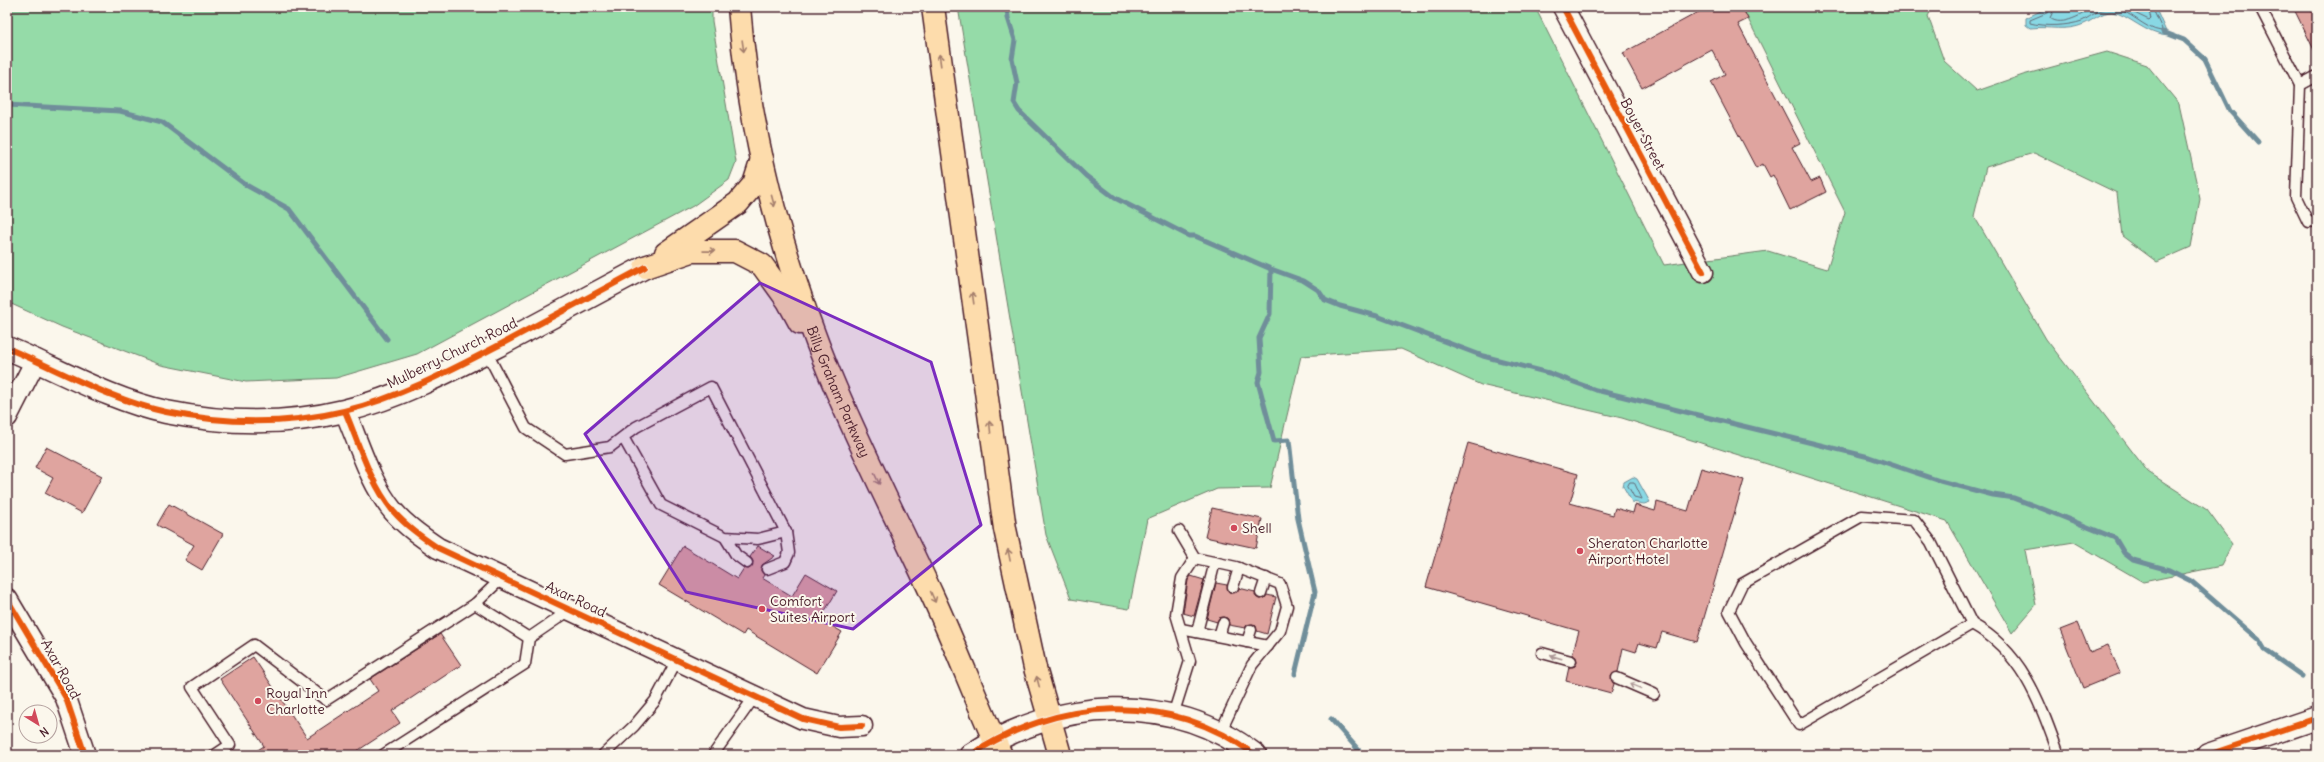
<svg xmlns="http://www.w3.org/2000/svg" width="2324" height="762" viewBox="0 0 2324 762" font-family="Delius,sans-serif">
<rect width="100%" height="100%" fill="#fbf7ec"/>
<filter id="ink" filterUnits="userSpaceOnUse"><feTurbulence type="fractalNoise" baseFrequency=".025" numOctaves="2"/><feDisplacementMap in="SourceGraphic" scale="8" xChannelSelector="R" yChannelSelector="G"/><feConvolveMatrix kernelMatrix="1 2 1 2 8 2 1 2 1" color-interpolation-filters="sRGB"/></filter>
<g filter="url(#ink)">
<g fill="#95dba8" stroke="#707d6a">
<polygon points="7,7 712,7 712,21 736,162 729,180 693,206 417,354 336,378 246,382 161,365 62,327 7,302"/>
<polygon points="958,7 1535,7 1664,265 1768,251 1827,269 1845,212 1742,7 1933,7 1928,16 1944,61 1977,91 2023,75 2107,52 2147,65 2179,104 2200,199 2191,247 2157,262 2122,236 2117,193 2034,153 1986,167 1974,216 2046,339 2148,472 2207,510 2232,544 2221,566 2143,582 2074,542 2025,550 2036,605 2012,633 1947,521 1622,418 1481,385 1401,349 1301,356 1270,488 1217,489 1147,519 1129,609 1071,599 1046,535"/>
</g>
<g fill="#88d8e4" stroke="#6f8e9a">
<path d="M2049,7H2155L2168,36C2146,35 2128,14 2112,12C2101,12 2094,20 2084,24C2066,32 2049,26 2030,28L2026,25V18Z"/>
<polygon points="1633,477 1637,479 1650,502 1644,504 1632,502 1623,486 1624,482"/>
</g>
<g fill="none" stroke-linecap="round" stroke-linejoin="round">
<g stroke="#636975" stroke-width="1">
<path d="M2050,7L2049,12L2030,20V23C2044,27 2068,26 2082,21C2092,16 2101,7 2113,8C2130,10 2144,29 2161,31L2162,29L2152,7"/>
<path d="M2055,7L2050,18C2062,28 2084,13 2095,7"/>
<polyline points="2122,7 2149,20 2151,18 2147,7"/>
<polygon points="1630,482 1634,482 1642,499 1634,497 1628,486"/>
</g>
<g stroke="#6f8e9a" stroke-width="5">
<polyline points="1007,7 1008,18 1015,40 1012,59 1017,83 1014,103 1019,111 1086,176 1115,198 1189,236 1195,236 1271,269 1304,281 1318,290 1325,300 1340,306 1377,316 1483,356 1549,373 1596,390 1869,457 1940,481 1993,495 2014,498 2043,509 2115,538 2124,553 2133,560 2169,570 2191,581 2259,640 2265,650 2302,676"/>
<polyline points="2163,32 2184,40 2205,59 2230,111 2258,142"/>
<polyline points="7,105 120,111 162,122 246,185 289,209 387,339"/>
<polyline points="1271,269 1270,314 1259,338 1261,372 1258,382 1274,441 1289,440 1298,519 1315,592 1295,674"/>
<polyline points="1331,719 1363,755"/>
</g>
</g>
<g fill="#dfa49f" stroke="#4a1f2b">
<polygon points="1708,7 1742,7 1748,19 1738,24 1800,143 1792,147 1811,182 1820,178 1826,192 1790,210 1773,175 1770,177 1763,164 1756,168 1711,82 1725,74 1712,50 1642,88 1623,53"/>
<polygon points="2293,7 2317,7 2317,56"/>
<polygon points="1468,443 1578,474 1570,503 1613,515 1615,508 1633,513 1635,505 1655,511 1657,502 1688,511 1701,468 1744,480 1697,642 1662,632 1657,648 1639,643 1636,652 1623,648 1618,672 1611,676 1614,684 1611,693 1566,681 1569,667 1575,666 1577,662 1576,657 1572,655 1579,631 1426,587"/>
<polygon points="46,447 102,476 82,513 45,493 53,478 35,468"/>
<polygon points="169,504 223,534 202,570 185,560 194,545 157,525"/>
<polygon points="1212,508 1262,519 1256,548 1205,537"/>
<polygon points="683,546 737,579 744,568 749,569 752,566 753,561 750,557 758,546 775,556 762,565 761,571 764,575 762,578 792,596 806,573 837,591 820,619 842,632 817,673 746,630 743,635 659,585"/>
<polygon points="1191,576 1204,580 1194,616 1183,613 1188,580"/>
<polygon points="1216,583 1227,585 1228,591 1231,593 1237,592 1239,588 1255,592 1256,597 1259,599 1265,598 1267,595 1276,597 1267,634 1257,631 1256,626 1253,624 1247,625 1245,628 1229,625 1228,619 1225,617 1219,618 1217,622 1207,619"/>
<polygon points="2078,623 2090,652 2108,645 2120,673 2083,688 2060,630"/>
<polygon points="440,634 461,665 392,711 400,723 351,755 250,755 264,746 220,679 253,657 307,738 378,691 370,679"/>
</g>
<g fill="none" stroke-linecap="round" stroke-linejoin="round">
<g stroke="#4a1f2b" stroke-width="13">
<g id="service">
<polyline points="2260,7 2300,85 2317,76"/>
<polyline points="2300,85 2296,197 2308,222 2317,221"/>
<polyline points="486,351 526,428 565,454 610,447 636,427 711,387 786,532 758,539 725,537 661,505 623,437"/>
<polygon points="1862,516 1914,520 1931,542 1972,624 1799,725 1746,643 1729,611 1742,584"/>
<polyline points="1179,531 1195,558"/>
<polyline points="725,537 736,555 747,563"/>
<polyline points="767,569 785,562 789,553 786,532"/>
<polyline points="1233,587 1239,568"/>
<polyline points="1261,593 1266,578"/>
<polyline points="475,604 529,638"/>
<path d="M1972,624C2023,652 2040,703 2059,755"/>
<polyline points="1181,629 1268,646"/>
<polyline points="1197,632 1215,562"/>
<polyline points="1219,636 1223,623"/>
<polyline points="1247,642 1251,630"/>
<polyline points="1542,653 1571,661"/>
<polyline points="1617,678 1654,694"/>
<polyline points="1173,715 1190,661 1176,614 1182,578 1195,558 1236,567 1280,584 1287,606 1280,631 1252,665 1220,733"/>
<polyline points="215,755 230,745 192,687 254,645 326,700 475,604 502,578"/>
<polyline points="383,755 525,664 529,638 570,610"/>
<polyline points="603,755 634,726 655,701 677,660"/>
<polyline points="713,755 755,696"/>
</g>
</g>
<g stroke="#4a1f2b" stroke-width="23">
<g id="minor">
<polyline points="1563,7 1703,272"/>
<path d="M345,411C359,444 370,483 393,511C406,526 422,537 438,548L803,719L839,727L862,726"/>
<polyline points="7,417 36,360"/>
<polyline points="7,599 66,698 85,755"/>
</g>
</g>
<g stroke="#4a1f2b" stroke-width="25">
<g id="tertiary">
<path d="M7,348C59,370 111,400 166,412C225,424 286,425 344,411C401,397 453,369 505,342C551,317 598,292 645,267"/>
<path d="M971,755C1056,698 1171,690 1255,755"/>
<polyline points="2208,755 2317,718"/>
</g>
</g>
<g stroke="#4a1f2b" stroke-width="25">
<g id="trunk">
<path id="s1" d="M739,7C749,133 782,258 830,375C861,450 899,523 933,597C957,649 977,703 1001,755"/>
<polyline points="933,7 1005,529 1035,668 1060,755"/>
<polyline points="666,253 738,203 754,184 762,159"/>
<polyline points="645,267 692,251 735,251 762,265 788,301 800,323"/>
</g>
</g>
<use href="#service" stroke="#fbf7ec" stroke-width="10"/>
<use href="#minor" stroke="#fbf7ec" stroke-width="20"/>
<use href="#tertiary" stroke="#fbf7ec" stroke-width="22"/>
<use href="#trunk" stroke="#fddcac" stroke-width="22"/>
<g stroke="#fbf7ec" stroke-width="8">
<g id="cycleway">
<polyline points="1563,7 1703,272"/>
<path d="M7,348C59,370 111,400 166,412C225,424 286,425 344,411C401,397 453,369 505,342C551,317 598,292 645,267"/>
<path d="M345,411C359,444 370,483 393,511C406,526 422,537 438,548L803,719L839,727L862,726"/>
<polyline points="7,599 66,698 85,755"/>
<path d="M971,755C1056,698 1171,690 1255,755"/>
<polyline points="2208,755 2317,718"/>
</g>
</g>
<use href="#cycleway" stroke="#e8590c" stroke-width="6"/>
</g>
<defs><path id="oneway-shaft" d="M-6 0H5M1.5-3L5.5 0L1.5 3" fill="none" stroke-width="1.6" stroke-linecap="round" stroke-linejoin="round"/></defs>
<g stroke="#a47e6c">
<use href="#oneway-shaft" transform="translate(743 46) rotate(82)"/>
<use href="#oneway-shaft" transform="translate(940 60) rotate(-98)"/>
<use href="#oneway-shaft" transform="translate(773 201) rotate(75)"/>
<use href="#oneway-shaft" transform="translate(709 251) rotate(-1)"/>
<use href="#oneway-shaft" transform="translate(973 298) rotate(-98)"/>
<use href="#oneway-shaft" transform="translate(990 427) rotate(-96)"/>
<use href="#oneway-shaft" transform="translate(877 479) rotate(65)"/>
<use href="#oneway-shaft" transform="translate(1009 555) rotate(-101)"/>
<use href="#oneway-shaft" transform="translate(933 597) rotate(66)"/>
<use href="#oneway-shaft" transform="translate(1038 682) rotate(-105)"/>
</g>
<g stroke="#ab9695">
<use href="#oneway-shaft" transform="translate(1556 657) rotate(-164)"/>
<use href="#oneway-shaft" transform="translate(1635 686) rotate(-157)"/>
</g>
</g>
<path fill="#7b2cbf" fill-opacity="0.2" stroke="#7b2cbf" stroke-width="3" stroke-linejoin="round" d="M760,283L931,362L981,525L853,629L686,592L585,434Z"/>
<g fill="#d1495b" stroke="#fbf7ec" stroke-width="1.5">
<circle cx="1234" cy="528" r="4"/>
<circle cx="1580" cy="551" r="4"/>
<circle cx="762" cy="609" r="4"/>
<circle cx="258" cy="701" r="4"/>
</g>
<g text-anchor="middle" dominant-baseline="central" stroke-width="4" stroke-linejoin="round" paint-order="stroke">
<g font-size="14" fill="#4a1f2b" stroke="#fbf7ec">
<text transform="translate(1643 134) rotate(62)">Boyer Street</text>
<text transform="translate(452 353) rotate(-26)">Mulberry Church Road</text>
<text stroke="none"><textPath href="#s1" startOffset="399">Billy Graham Parkway</textPath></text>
<text transform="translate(576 599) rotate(25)">Axar Road</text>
<text transform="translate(61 669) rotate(61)">Axar Road</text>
</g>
<g font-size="14" fill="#4a1f2b" stroke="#fbf7ec" text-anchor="start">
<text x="1242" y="528">Shell</text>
<text x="1588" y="543">Sheraton Charlotte<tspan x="1588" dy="16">Airport Hotel</tspan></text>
<text x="770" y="601">Comfort<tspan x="770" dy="16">Suites Airport</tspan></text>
<text x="266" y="693">Royal Inn<tspan x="266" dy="16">Charlotte</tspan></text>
</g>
</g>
<rect width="2324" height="762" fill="none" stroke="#fbf7ec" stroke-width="24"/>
<rect x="12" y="12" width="2300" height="738" fill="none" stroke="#4a1f2b" stroke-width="1.5" filter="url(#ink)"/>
<g transform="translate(38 724) rotate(143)"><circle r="19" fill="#fbf7ec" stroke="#b4a19f"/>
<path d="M0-3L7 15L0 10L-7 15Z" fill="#d1495b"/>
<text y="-6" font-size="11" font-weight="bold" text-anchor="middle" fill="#4a1f2b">N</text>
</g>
</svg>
